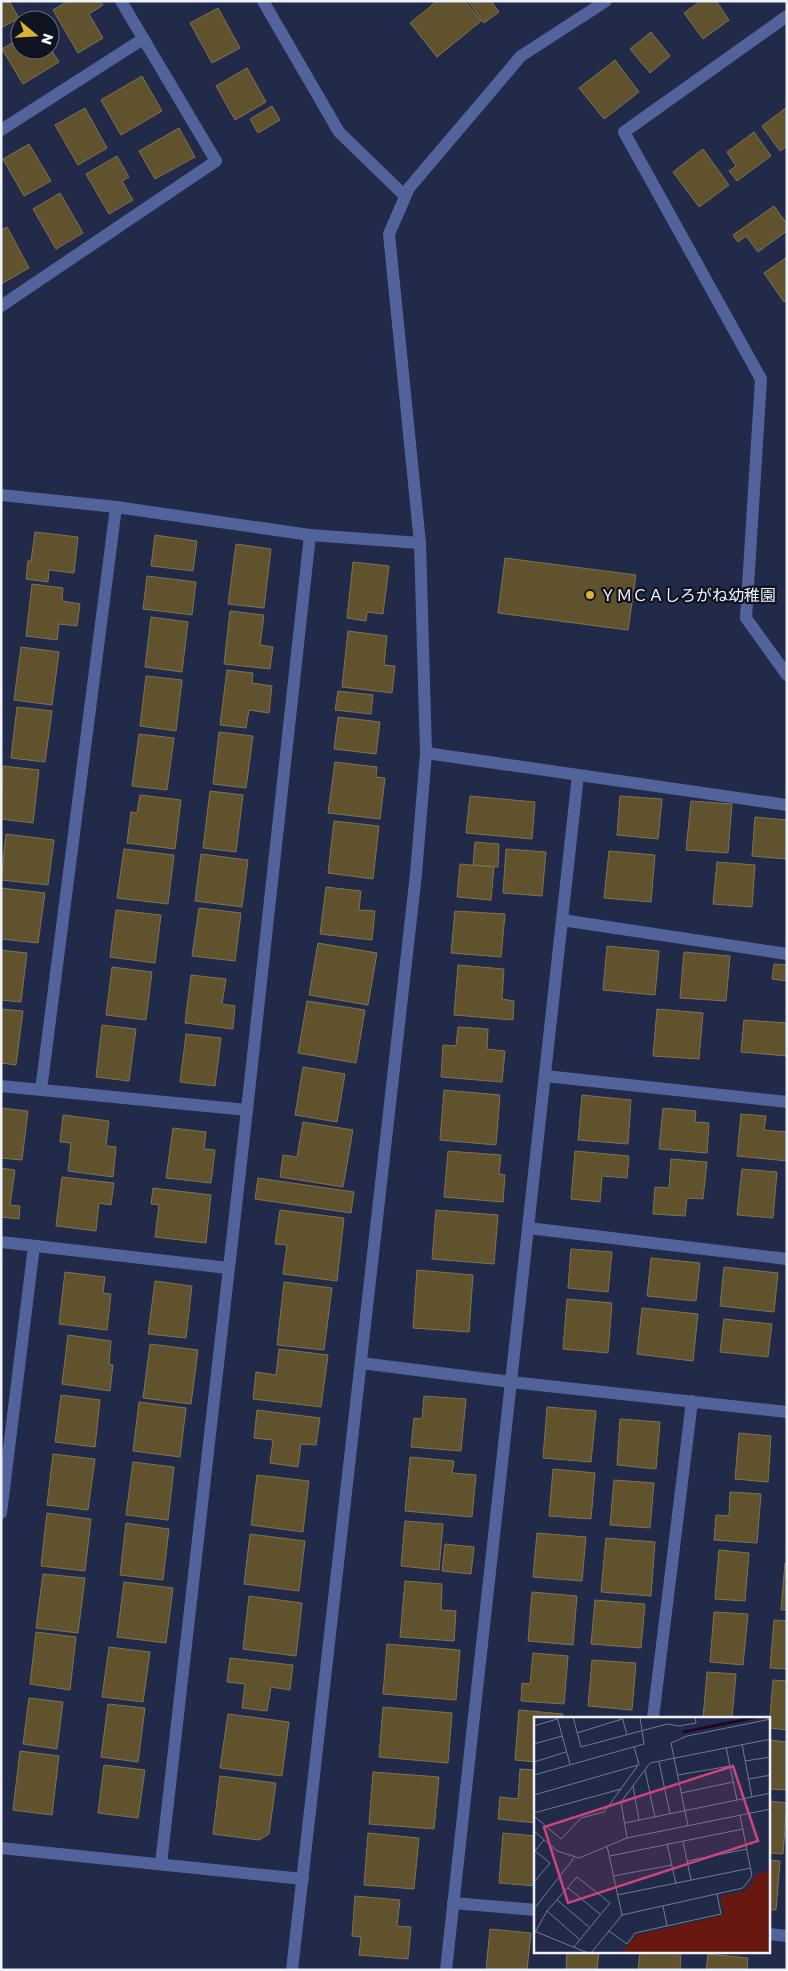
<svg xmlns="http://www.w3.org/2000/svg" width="788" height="1971" viewBox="0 0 788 1971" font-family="'Golos Text','Noto Sans JP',sans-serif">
<rect width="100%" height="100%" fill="#212a48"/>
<g fill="#5f522d" stroke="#81734d">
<polygon points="1,1 9,1 19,18 1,28"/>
<polygon points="68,1 100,1 103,5 89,14 103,38 78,53 53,10"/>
<polygon points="437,1 465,1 481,21 437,57 410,23"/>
<polygon points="468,1 491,1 499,12 484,23"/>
<polygon points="701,1 716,1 729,20 703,39 684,13"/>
<polygon points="218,8 240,48 212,63 190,23"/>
<polygon points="651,32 670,56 650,73 630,49"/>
<polygon points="20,38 20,50 50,50 50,48 59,62 23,84 2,49"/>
<polygon points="615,60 639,92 604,119 579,88"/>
<polygon points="247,68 266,102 235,120 216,86"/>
<polygon points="142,76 162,111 121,135 101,100"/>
<polygon points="272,106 280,120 258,133 250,119"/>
<polygon points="787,107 787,146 780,151 762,126"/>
<polygon points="85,108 107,148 78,165 55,125"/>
<polygon points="179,128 195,157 155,179 139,151"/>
<polygon points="754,132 771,156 737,181 729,171 736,166 727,152"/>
<polygon points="29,144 51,181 24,196 3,159"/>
<polygon points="703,149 729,185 699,207 673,172"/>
<polygon points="117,156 129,177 122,181 133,200 109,214 86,174"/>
<polygon points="60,193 83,233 56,249 33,209"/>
<polygon points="774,206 787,224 787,231 758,252 746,236 738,242 733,235"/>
<polygon points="7,227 29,268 1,284 1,230"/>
<polygon points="787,257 787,300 784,302 764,273"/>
<polygon points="35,532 78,537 74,573 49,570 48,582 26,579 28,561 31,561"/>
<polygon points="155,535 197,541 193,571 151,566"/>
<polygon points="236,544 271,549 264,608 228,604"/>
<polygon points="505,558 636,575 628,630 498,613"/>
<polygon points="353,562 389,566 383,614 367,612 366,621 347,618"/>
<polygon points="147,576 196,582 192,615 143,609"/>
<polygon points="32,584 63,588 62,601 80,604 77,626 59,624 57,640 26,636"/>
<polygon points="230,611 264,615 260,645 273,647 270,669 224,664"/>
<polygon points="151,617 188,622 182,672 145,667"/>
<polygon points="348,631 387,636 384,665 395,666 392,693 342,687"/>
<polygon points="21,647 59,652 52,705 14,700"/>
<polygon points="227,670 253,673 252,683 272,686 269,713 249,710 246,728 220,725"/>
<polygon points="146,676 182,680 176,731 140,726"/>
<polygon points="338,691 373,695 371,714 335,710"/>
<polygon points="17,707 52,711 45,762 11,758"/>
<polygon points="338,717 380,722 376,754 334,749"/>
<polygon points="219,732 253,736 246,788 213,784"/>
<polygon points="139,734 174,738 167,790 132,786"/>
<polygon points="335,762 377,767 376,777 385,778 380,819 328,813"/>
<polygon points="3,766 39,770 33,823 1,819"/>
<polygon points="210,791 243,795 236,852 203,848"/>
<polygon points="140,795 181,800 175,849 127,843 131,812 137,813"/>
<polygon points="470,796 535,802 532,839 466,833"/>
<polygon points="620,796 662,799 658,839 617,835"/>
<polygon points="691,801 732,804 728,853 686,850"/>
<polygon points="755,817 787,820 786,859 752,856"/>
<polygon points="334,821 379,826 373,879 328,873"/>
<polygon points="6,834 54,840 48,885 1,880"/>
<polygon points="475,842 499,844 498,867 473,865"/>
<polygon points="124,849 174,855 168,904 117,898"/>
<polygon points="506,849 546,852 542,896 503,893"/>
<polygon points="609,851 655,855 651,902 604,898"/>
<polygon points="201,854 248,860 242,907 195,901"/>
<polygon points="717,862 755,865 752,907 713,904"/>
<polygon points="460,864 494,867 491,900 457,897"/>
<polygon points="326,887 361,891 359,910 375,911 372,940 320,934"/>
<polygon points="1,888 45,893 38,943 1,939"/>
<polygon points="199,908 241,913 235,961 192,956"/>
<polygon points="116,910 161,915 155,963 110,957"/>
<polygon points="455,911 505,914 501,957 451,953"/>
<polygon points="318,943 377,953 368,1005 309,995"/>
<polygon points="607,946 659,951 655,995 603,990"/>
<polygon points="1,950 27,953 21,1002 1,1000"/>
<polygon points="684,952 730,956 726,1001 680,998"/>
<polygon points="774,964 787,965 787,981 772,979"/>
<polygon points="458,965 504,969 502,999 514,1001 513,1020 454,1015"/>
<polygon points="112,967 152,972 146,1020 106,1015"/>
<polygon points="191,975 226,979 222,1004 235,1006 233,1029 185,1023"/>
<polygon points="307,1001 365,1010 356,1063 298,1053"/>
<polygon points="1,1009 23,1011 16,1065 1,1063"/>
<polygon points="657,1009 703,1013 699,1059 653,1056"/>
<polygon points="744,1020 787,1023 787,1056 741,1052"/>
<polygon points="102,1025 136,1029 129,1081 96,1077"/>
<polygon points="458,1027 488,1029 487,1049 505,1051 502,1082 441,1077 443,1045 456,1046"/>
<polygon points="186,1034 221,1038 215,1086 180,1082"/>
<polygon points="303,1067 345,1074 337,1122 295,1115"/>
<polygon points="444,1090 500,1095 496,1145 440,1140"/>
<polygon points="582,1095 631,1100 628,1144 578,1140"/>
<polygon points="1,1108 28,1111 22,1160 1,1158"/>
<polygon points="663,1108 696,1111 695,1122 709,1123 707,1153 659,1149"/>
<polygon points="741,1114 766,1116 764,1130 787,1132 787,1161 737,1156"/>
<polygon points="63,1115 109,1121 106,1146 116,1147 113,1177 68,1171 71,1143 60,1142"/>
<polygon points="303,1122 353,1130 343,1187 280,1177 283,1155 297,1157"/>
<polygon points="173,1128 206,1132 204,1149 215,1150 211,1183 166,1178"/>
<polygon points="448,1151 501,1155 499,1174 505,1175 503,1202 444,1197"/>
<polygon points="575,1151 629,1156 627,1178 602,1176 600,1202 571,1199"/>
<polygon points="671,1159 707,1162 703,1199 687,1198 685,1216 653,1214 655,1187 669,1188"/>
<polygon points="1,1168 15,1170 10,1205 20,1206 19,1219 1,1217"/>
<polygon points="742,1169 777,1172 773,1218 737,1215"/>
<polygon points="62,1177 114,1183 111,1205 99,1203 96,1231 56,1226"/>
<polygon points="258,1178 354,1192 351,1213 255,1199"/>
<polygon points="153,1188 211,1195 206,1243 155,1237 159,1205 151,1204"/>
<polygon points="280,1210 344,1218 337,1281 283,1274 287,1245 275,1244"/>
<polygon points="436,1210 498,1215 494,1264 432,1259"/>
<polygon points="571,1249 612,1252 608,1292 568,1288"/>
<polygon points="651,1258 700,1263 696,1301 647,1296"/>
<polygon points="724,1267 778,1273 774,1312 720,1306"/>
<polygon points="417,1270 473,1275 469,1332 413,1328"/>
<polygon points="65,1272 105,1277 103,1293 111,1294 107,1330 59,1324"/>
<polygon points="155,1281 192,1286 186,1338 148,1334"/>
<polygon points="284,1282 332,1288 324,1350 277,1345"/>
<polygon points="567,1299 612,1303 608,1353 563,1349"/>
<polygon points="642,1308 698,1314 693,1361 637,1354"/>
<polygon points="724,1319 772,1324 768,1357 720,1352"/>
<polygon points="68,1335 111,1341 109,1364 113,1365 110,1391 62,1384"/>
<polygon points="150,1344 198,1350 191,1404 143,1398"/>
<polygon points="279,1349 328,1355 321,1407 253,1399 256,1372 276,1375"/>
<polygon points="61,1395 100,1400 95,1447 55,1442"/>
<polygon points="424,1396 466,1399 461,1451 411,1447 414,1418 422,1419"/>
<polygon points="139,1402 186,1408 180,1457 133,1451"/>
<polygon points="547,1407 596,1411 591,1462 543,1458"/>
<polygon points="257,1410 320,1418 316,1445 301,1444 298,1467 270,1463 273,1440 254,1438"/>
<polygon points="620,1419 660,1422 656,1469 617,1465"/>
<polygon points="739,1433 771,1436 768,1482 735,1479"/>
<polygon points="53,1454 95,1459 88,1510 47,1505"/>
<polygon points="410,1457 454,1461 452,1473 476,1475 472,1517 405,1511"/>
<polygon points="133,1462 174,1467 168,1520 126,1515"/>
<polygon points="553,1469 595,1473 591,1519 549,1516"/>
<polygon points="257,1475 309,1481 303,1532 251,1525"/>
<polygon points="614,1480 654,1483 650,1528 610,1525"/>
<polygon points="730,1492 761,1494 757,1543 714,1540 716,1515 729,1516"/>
<polygon points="47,1513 91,1519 85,1571 41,1566"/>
<polygon points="405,1521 443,1524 439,1570 401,1566"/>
<polygon points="126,1523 169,1529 163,1580 120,1575"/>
<polygon points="537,1533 586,1537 582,1581 533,1577"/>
<polygon points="250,1534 305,1541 299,1591 244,1584"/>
<polygon points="606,1538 655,1542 651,1596 601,1592"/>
<polygon points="445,1544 474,1547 471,1574 442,1571"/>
<polygon points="719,1550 749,1553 745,1601 715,1599"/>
<polygon points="785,1563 787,1563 787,1610 781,1610"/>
<polygon points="43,1574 85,1578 78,1633 36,1628"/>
<polygon points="405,1581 442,1584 441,1610 456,1611 454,1641 400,1637"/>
<polygon points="124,1582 173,1588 166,1643 117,1637"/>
<polygon points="532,1592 577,1596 573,1645 528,1641"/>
<polygon points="249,1596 302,1603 296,1656 243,1649"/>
<polygon points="595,1600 645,1604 641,1648 591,1644"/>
<polygon points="714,1612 748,1614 743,1665 710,1662"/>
<polygon points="774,1620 787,1621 787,1669 770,1668"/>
<polygon points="36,1632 76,1637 70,1690 30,1684"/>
<polygon points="387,1644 460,1650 456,1700 383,1694"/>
<polygon points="109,1647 150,1652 143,1702 102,1697"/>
<polygon points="533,1653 568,1656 564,1704 521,1701 522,1683 530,1684"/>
<polygon points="230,1658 293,1665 290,1690 271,1687 267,1711 242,1708 245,1684 227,1682"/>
<polygon points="592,1660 636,1663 632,1710 588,1706"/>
<polygon points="707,1672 736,1674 732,1718 703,1718"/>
<polygon points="773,1680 787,1681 787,1730 769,1728"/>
<polygon points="29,1698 63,1702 57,1749 23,1744"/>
<polygon points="108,1704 145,1708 138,1762 101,1757"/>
<polygon points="383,1707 452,1713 448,1763 379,1757"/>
<polygon points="519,1710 563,1714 562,1718 536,1718 536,1762 515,1760"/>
<polygon points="228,1714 289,1722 282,1776 220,1768"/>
<polygon points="769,1740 787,1742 787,1790 769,1789"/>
<polygon points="20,1751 59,1756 52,1815 13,1810"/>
<polygon points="104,1765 145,1770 138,1818 98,1813"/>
<polygon points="520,1769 536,1770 536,1823 498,1819 500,1797 518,1799"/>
<polygon points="373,1772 439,1777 434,1829 369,1824"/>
<polygon points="220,1776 276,1783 269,1834 259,1840 213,1834"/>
<polygon points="769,1801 787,1803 783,1854 769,1853"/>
<polygon points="368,1833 419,1838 414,1889 364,1885"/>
<polygon points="503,1833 536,1836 536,1886 499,1883"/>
<polygon points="769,1860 780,1861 776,1910 769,1910"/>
<polygon points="355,1896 400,1900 397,1926 411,1927 408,1959 359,1955 361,1937 352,1936"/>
<polygon points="490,1929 531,1933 527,1970 486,1970"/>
<polygon points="567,1952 599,1952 597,1970 566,1970"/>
<polygon points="640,1952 681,1952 680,1970 638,1970"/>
<polygon points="708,1954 748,1958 747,1970 706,1970"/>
</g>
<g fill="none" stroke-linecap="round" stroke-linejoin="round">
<g stroke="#52639b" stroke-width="12">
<polyline points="263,1 339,132 405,196"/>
<polyline points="787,16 624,132 761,379 746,618 787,675"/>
<polyline points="1,130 143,39"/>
<polyline points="1,306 216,161 121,1"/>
<polyline points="1,495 116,507 310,535 420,543"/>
<polyline points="426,753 787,805"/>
<polyline points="562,920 787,954"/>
<polyline points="545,1076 787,1102"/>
<polyline points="1,1086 247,1110"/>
<polyline points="41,1090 116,507"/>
<polyline points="528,1228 787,1259"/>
<polyline points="1,1242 228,1268"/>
<polyline points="361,1363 511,1382 787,1412"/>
<polyline points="1,1513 34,1246"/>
<polyline points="653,1718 692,1401"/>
<polyline points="1,1848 303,1879"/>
<polyline points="161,1864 247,1110 310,535"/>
<polyline points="453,1903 536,1910"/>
<polyline points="769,1934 787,1936"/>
<polyline points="292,1970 416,874 426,753 420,543 389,234 409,188 521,56 606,1"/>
<polyline points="446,1970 578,775"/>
</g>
</g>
<circle fill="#dbb233" stroke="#0f1421" stroke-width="2" cx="590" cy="595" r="5"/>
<g text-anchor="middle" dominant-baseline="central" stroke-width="4.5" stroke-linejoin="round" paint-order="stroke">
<g font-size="16" fill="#eef2fe" stroke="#0f1421" text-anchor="start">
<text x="600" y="595">ＹＭＣＡしろがね幼稚園</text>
</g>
</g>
<g transform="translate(534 1717)">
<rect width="236" height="236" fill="#212a48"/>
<path d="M236,153V236H87L103,218L190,198L186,179L212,174L222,158Z" fill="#691810"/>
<path fill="none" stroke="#240022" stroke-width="2.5" d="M149,15L224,0"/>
<path fill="none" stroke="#737a91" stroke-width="1" d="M23,0L36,47M39,0L47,30L133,7L145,9L162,6L161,0M88,0L93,18M0,9L23,2M43,16L88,2M0,27L28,19M208,27L218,80M192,30L203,83M211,44L237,40M0,45L32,35M125,45L136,97M111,53L121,100M0,58L110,27L106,0M144,58L196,49M215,62L237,58M99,69L105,103M147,76L199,65M0,78L104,48M0,96L87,72M0,99L27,122L47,101L70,95L105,47L100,30M91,106L237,76M154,109L137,26L153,19L237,2M0,114L23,134L45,141L93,121L237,92M93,121L87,85L116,46L237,22M149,124L157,163M133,127L142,167M0,133L16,146L0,165M0,135L10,123M76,139L209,112M153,144L213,132M79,159L138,148M34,171L66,197M83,178L217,151M23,183L55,210M129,189L133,209M0,192L40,141M13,194L45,222M88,198L209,171L218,159L206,98M0,214L54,236M75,214L93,227L101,216L187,197L183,177M0,217L13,194L43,160L76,186L40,230M57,236L88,198L73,129M137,236H165"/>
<path fill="#cb447c" fill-opacity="0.15" stroke="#cb447c" stroke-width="2.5" d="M199,49L224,124L34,186L10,110Z"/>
<rect width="236" height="236" fill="none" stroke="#eef2fe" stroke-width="2.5"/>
</g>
<rect width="788" height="1971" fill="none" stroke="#eef2fe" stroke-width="5"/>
<g transform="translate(35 35) rotate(108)"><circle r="24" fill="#0f1421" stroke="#686d79"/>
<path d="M0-4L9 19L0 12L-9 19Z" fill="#dbb233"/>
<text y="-8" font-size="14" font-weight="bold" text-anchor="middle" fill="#eef2fe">N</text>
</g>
</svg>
